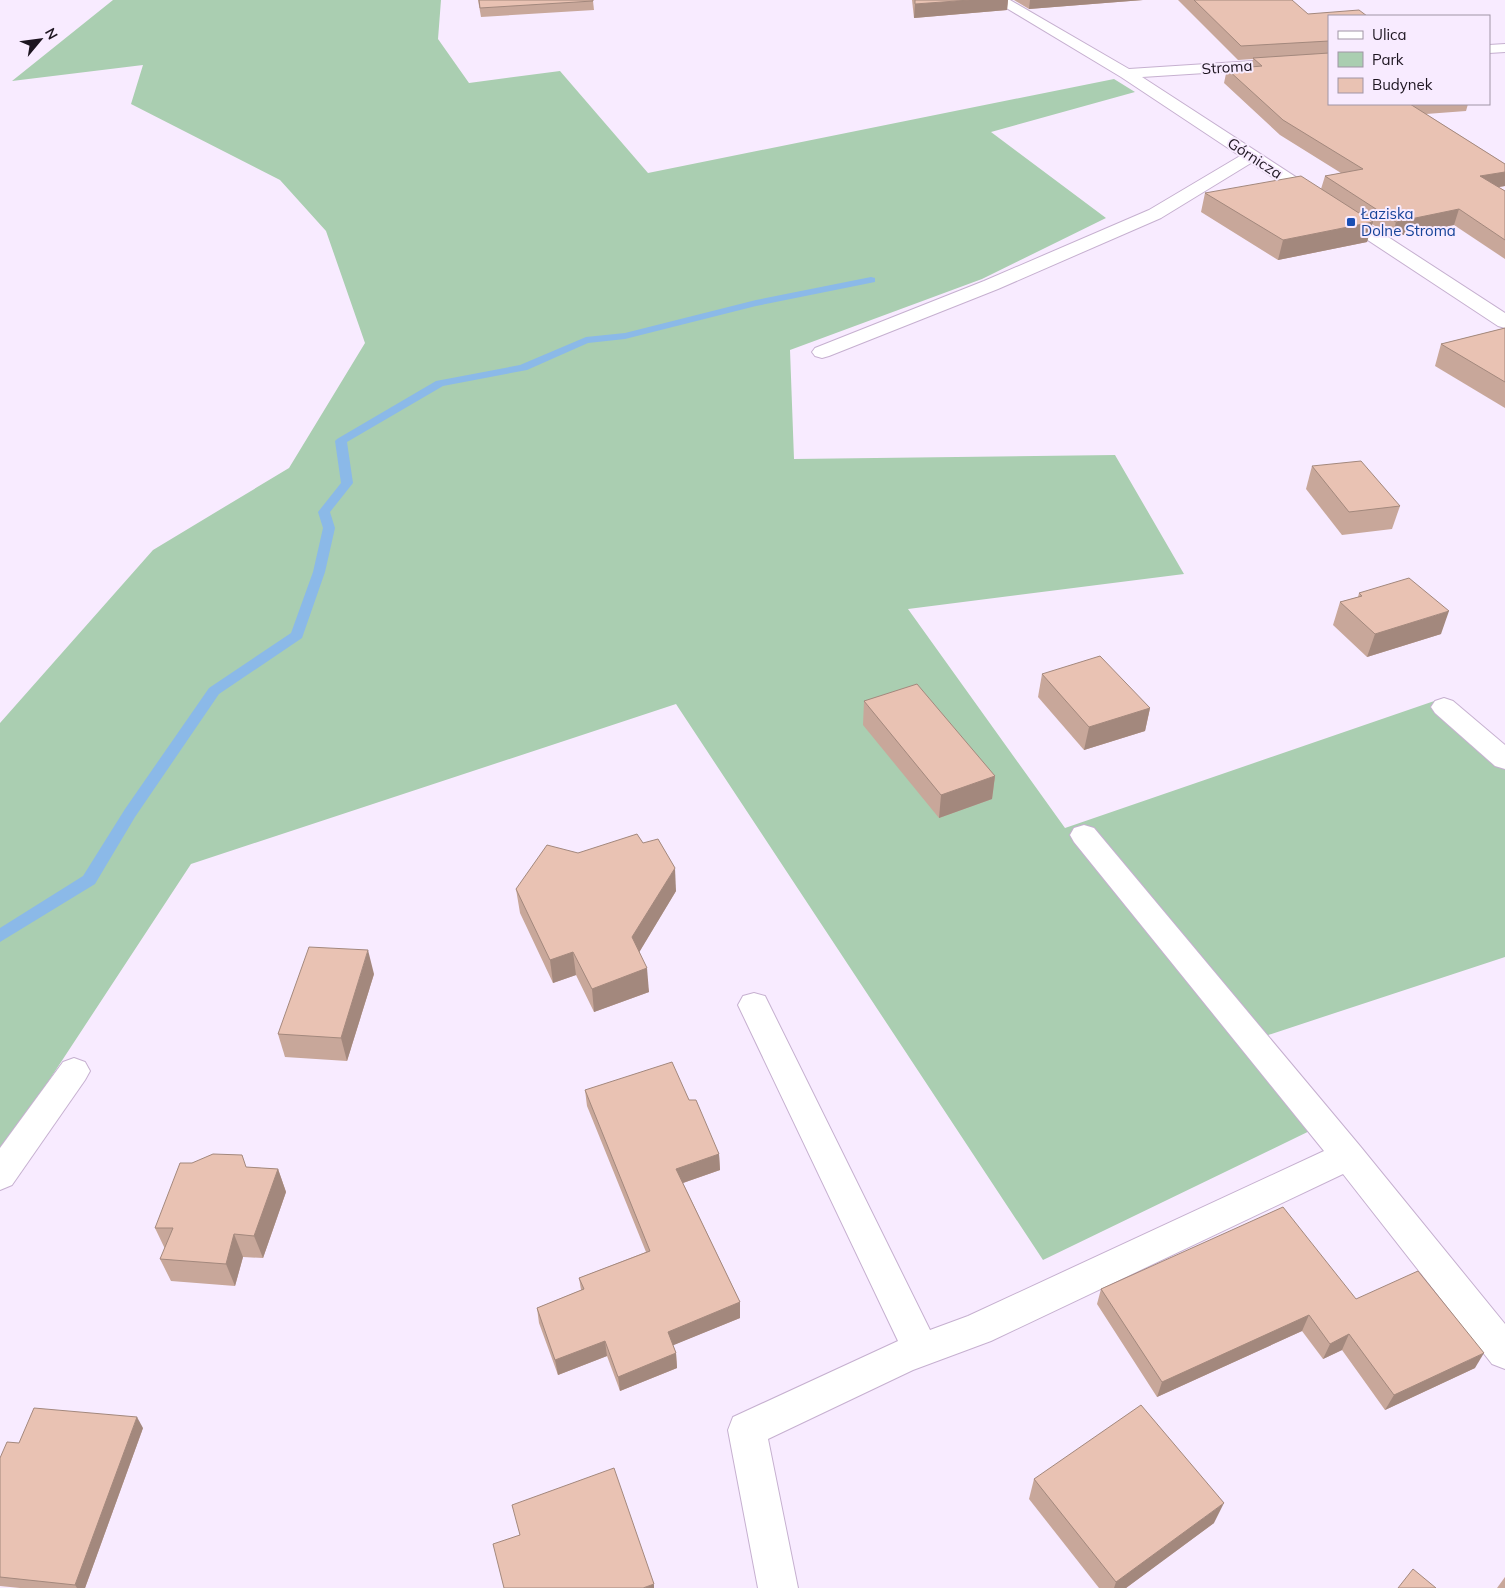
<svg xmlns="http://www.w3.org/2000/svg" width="1505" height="1588" viewBox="0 0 1505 1588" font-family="Mulish,sans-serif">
<rect width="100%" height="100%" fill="#f8ebff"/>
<polygon fill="#aaceb1" points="113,0 441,0 438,39 469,83 560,71 648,173 1114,79 1135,92 991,132 1106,218 982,279 790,350 794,459 1115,455 1184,574 908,609 1065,828 1443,698 1505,750 1505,957 1256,1039 1324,1124 1043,1260 676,704 191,864 0,1155 0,723 153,550 289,468 365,343 326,231 280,180 131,104 143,65 12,81"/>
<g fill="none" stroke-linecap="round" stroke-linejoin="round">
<polygon fill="#8bb9e8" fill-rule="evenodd" points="871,277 875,278 875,282 756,306 625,339 588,343 527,370 443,386 347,442 353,483 330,512 335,528 325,572 302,638 219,694 135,817 95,884 0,942 0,928 83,876 125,809 209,688 291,633 313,572 323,528 318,512 341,483 335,441 337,439 436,381 520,365 586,337 625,333 756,300"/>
<g stroke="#c6b0d0" stroke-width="2">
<g id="minor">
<polygon points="993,0 1010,0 1129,69 1329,56 1329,65 1142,77 1505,313 1505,328 1498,326 1251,163 1161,218 998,289 829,356 822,358 815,356 812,352 815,348 984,281 1149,210 1240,156 1121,77"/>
<polygon points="1505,44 1505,52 1489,53 1489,45"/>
<polygon points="1444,698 1453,701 1505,745 1505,769 1495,766 1435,713 1431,707 1435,701"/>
<polygon points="1084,825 1094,828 1360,1146 1505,1324 1505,1369 1492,1364 1343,1174 991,1341 913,1370 768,1439 798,1588 758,1588 728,1430 733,1417 898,1341 738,1005 743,996 754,993 765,996 930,1330 968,1316 1324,1151 1074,842 1070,835 1074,828"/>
<polygon points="74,1058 85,1062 90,1071 85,1080 12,1185 0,1190 0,1148 63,1062"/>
</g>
</g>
<use href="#minor" fill="#fff" fill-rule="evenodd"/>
</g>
<g fill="#c8a79a">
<polygon points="478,0 593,1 594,10 481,17"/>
<polygon points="912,0 1008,0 1007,10 914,18"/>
<polygon points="1014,0 1143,0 1029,9"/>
<polygon points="1178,0 1263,0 1308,14 1329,16 1329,104 1468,104 1466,111 1426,114 1505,164 1505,186 1498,187 1505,191 1505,259 1454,225 1392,237 1372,224 1367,242 1278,260 1201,212 1205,193 1321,189 1325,176 1341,173 1280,135 1224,83 1227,69 1251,67 1253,59 1238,60"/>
<polygon points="1505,328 1505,408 1435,366 1441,344"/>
<polygon points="1312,466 1400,506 1392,529 1342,535 1306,489"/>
<polygon points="1359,593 1441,634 1367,657 1333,625 1340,602 1358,597"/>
<polygon points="1042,674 1150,708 1145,731 1084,750 1038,697"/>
<polygon points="864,701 995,776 992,799 939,818 863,725"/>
<polygon points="643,843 676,891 639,952 649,992 594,1012 576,975 553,983 520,913 516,889 578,853"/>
<polygon points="374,974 347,1061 285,1057 278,1034"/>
<polygon points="585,1090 689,1100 719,1154 720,1170 683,1183 740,1302 740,1318 673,1345 676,1353 677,1368 620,1391 607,1356 558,1375 539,1323 537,1308 581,1290 579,1278 646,1252 587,1106"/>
<polygon points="246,1167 278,1169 286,1192 263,1258 243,1257 235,1286 171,1281 160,1259 165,1249 155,1228"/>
<polygon points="1101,1289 1356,1299 1475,1368 1385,1410 1342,1350 1323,1359 1302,1331 1157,1397 1097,1304"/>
<polygon points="143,1428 85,1588 20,1588 0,1586 0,1458 19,1443"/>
<polygon points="1034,1479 1214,1523 1126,1588 1099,1588 1029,1499"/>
<polygon points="1505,1577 1505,1588 1497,1588"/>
</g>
<g fill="#a3887d">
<polygon points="970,0 1008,0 1007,10 914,18 915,4"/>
<polygon points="1030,0 1143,0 1029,9"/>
<polygon points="1505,172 1505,186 1476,191 1480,176"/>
<polygon points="1459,209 1454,225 1392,237 1396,222"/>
<polygon points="1373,222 1367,242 1278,260 1283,240"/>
<polygon points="1449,611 1441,634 1367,657 1375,634"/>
<polygon points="1150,708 1145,731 1084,750 1089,727"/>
<polygon points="995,776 992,799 939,818 941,795"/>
<polygon points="675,868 676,891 634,961 632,937"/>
<polygon points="368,950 374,974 347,1061 341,1038"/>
<polygon points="573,952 576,975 553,983 550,960"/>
<polygon points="647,968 649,992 594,1012 592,989"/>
<polygon points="719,1154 720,1170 677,1185 676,1169"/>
<polygon points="278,1169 286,1192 263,1258 254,1236"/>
<polygon points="234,1234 243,1257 235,1286 226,1264"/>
<polygon points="740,1302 740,1318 669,1347 668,1332"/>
<polygon points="1309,1315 1302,1331 1157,1397 1162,1382"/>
<polygon points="1349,1334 1342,1350 1323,1359 1330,1344"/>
<polygon points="605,1341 607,1356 558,1375 555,1360"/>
<polygon points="676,1353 677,1368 620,1391 618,1377"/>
<polygon points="1484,1353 1475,1368 1385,1410 1394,1395"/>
<polygon points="137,1417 143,1428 85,1588 77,1588 75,1585"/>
<polygon points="1224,1503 1214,1523 1126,1588 1114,1588 1116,1582"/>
<polygon points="654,1584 654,1588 643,1588"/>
</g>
<g fill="#e9c2b3" stroke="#a3887d">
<polygon points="479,0 593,0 593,1 480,8"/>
<polygon points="915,0 970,0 915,4"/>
<polygon points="1194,0 1292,0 1308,14 1359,10 1367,16 1329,16 1329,41 1241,46"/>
<polygon points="1329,53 1329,104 1410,104 1505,164 1505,172 1480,176 1505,191 1505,240 1459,209 1396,222 1325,176 1363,169 1283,120 1227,69 1262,66 1253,58"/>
<polygon points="1301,176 1373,222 1283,240 1205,193"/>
<polygon points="1505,328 1505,382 1441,344"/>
<polygon points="1361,461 1400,506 1349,512 1312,466"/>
<polygon points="1409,578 1449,611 1375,634 1340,602 1362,596 1359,593"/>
<polygon points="1100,656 1150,708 1089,727 1042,674"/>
<polygon points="917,684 995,776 941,795 864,701"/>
<polygon points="637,834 643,843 658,839 675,868 632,937 647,968 592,989 573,952 550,960 516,889 547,845 578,853"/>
<polygon points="309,947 368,950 341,1038 278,1034"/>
<polygon points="672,1062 689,1100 696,1100 719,1154 676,1169 740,1302 668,1332 676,1353 618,1377 605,1341 555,1360 537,1308 584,1289 579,1278 650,1251 585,1090"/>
<polygon points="213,1154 242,1155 246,1167 278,1169 254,1236 234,1234 226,1264 160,1259 173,1228 155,1228 180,1163 192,1163"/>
<polygon points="1283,1207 1356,1299 1418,1271 1484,1353 1394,1395 1349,1334 1330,1344 1309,1315 1162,1382 1101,1289"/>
<polygon points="1141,1405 1224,1503 1116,1582 1034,1479"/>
<polygon points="34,1408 137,1417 75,1585 0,1577 0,1458 7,1442 19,1443"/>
<polygon points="614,1468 654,1584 643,1588 504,1588 493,1544 520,1535 512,1505"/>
<polygon points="1413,1569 1436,1588 1398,1588"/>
</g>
<rect fill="#1a4fb4" stroke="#f8ebff" stroke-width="2" x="1346" y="217" width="10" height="10" rx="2.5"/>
<g text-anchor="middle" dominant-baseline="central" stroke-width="4" stroke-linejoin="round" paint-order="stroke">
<g font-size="15" fill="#1d1520" stroke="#f8ebff">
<text transform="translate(1227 67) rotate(-4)">Stroma</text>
<text transform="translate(1255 158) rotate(33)">Górnicza</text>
</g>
<g font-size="15" fill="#164399" stroke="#f8ebff" text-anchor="start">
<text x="1361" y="213">Łaziska<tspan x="1361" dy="17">Dolne Stroma</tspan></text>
</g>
</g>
<rect x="1328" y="15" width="162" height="90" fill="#f8ebff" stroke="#a095a6"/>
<rect x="1338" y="31" width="25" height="8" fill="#ffffff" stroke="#a095a6"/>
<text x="1372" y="40" font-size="15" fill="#1d1520">Ulica</text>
<rect x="1338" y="52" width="25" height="15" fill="#aaceb1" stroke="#a095a6"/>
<text x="1372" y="65" font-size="15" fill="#1d1520">Park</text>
<rect x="1338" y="78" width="25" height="15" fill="#e9c2b3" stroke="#a095a6"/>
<text x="1372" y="90" font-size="15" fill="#1d1520">Budynek</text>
<g transform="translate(40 40) rotate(61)" stroke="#f8ebff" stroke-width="4" paint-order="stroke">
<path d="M0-4L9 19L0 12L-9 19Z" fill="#1d1520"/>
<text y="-8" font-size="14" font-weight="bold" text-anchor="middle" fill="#1d1520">N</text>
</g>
</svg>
